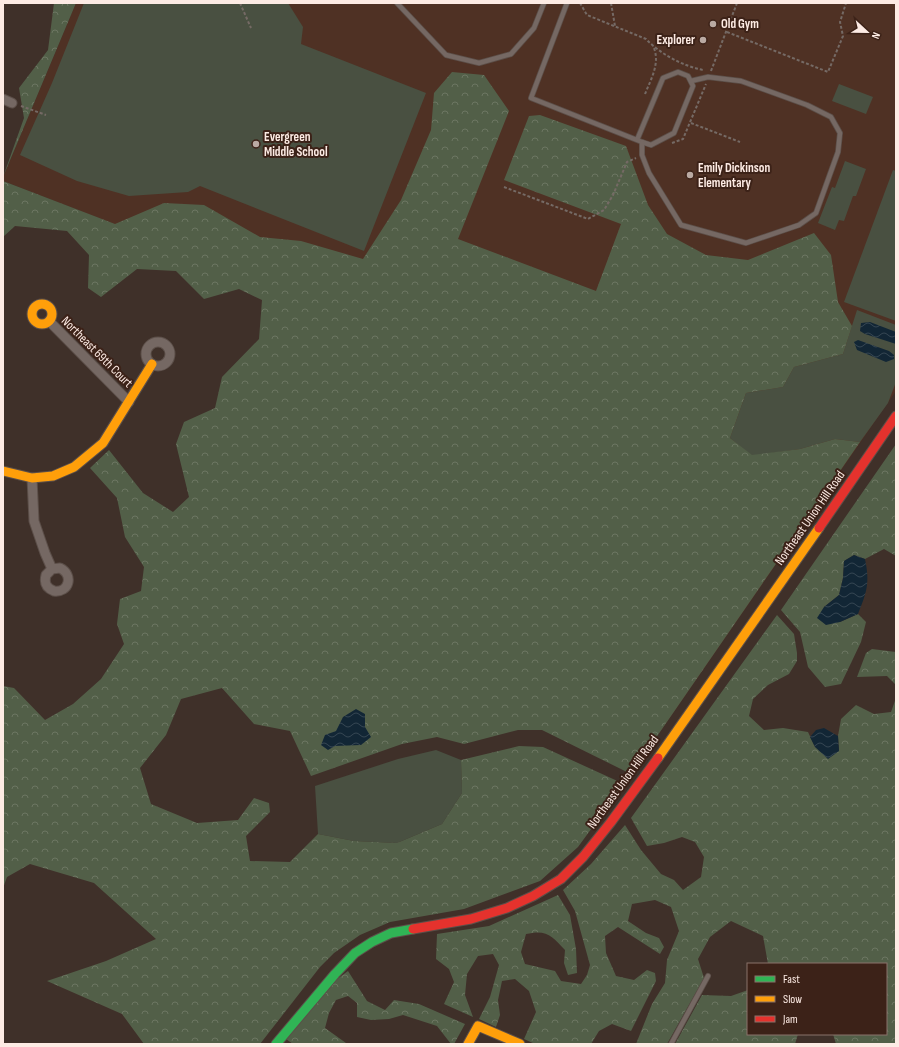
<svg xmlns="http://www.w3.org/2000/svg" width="899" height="1047" viewBox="0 0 899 1047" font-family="'Sofia Sans Condensed',sans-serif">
<defs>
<pattern id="forest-crowns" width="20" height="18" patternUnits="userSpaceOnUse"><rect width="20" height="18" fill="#525f48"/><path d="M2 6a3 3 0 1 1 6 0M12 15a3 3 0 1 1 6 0" fill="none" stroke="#6c7662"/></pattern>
<pattern id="water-waves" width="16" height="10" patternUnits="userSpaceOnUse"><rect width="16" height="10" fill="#122635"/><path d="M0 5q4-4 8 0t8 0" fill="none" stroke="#354652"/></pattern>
</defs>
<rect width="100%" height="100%" fill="#3f3029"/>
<polygon fill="#4f3124" points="76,3 896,3 896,391 651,745 284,290 3,181 3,177"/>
<g fill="#495041">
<polygon points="84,3 288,3 303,27 301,44 426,93 364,251 200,186 188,192 129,196 77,181 20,155 52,83"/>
<polygon points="839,84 873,97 866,114 832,101"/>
<polygon points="845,161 866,169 856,196 853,196 844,221 839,220 835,230 818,223 832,187 835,188"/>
<polygon points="893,170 896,171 896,321 844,302"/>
<polygon points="857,310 896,325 896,382 888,403 860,442 835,439 800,449 752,456 730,438 746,393 783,387 794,367 843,354"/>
<polygon points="436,750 461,760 462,793 442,824 397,843 354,841 318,834 315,786 398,759"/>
</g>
<g fill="url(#forest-crowns)">
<polygon points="54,3 76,3 3,177 24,118 19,88 48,50"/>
<polygon points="452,72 484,75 509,111 458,239 596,291 621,224 504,180 529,116 540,115 626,146 648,205 667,234 706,255 748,260 814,233 831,255 838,302 852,326 843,354 794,367 783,387 746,393 730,438 752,455 800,449 835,439 860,442 631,774 542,730 518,730 464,744 437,737 402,744 311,776 290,731 254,724 222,688 181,699 166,735 140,768 151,804 197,823 238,820 254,798 269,803 270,812 246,836 250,861 290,862 318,834 354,841 397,843 442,824 462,793 461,760 519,746 543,747 624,784 578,847 540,881 464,909 390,922 360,935 334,953 320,967 260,1044 144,1044 122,1014 47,981 106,961 156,939 94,883 30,864 7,877 3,888 3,686 14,688 45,720 73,704 101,679 124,644 117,624 120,599 141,591 144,567 125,537 117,498 90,468 109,450 143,493 173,512 189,497 176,444 184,422 215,408 222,377 259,339 262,300 239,289 204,299 176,271 137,269 101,297 88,288 89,255 67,231 15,226 3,237 3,181 115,224 164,203 204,205 260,237 301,241 363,259 401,200 431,130 434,93"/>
<polygon points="896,444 896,556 884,549 865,559 854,555 844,561 843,578 839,595 824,607 840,622 858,614 866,622 861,642 841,684 825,687 808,667 800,632 781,610"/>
<path d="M777,615L794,634L797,653V661L789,674L768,685L753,699L749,716L764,730L783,728L808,732L815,747L839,750L838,736L841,719L856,705L874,714L891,712L896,698V1044H836L833,1034H886V964H768L763,936L731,921L710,937L698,959L704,978L667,1044H636L652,1004L665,983L667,960L679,931L671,907L655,900L632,904L628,921L646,933L659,938L664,947L660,954L618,927L605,936L606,953L616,976L634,980L647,970L655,973L656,981L631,1031L612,1024L599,1031L591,1044H535L524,1039L536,1012L529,991L515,979L502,981L498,1000L500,1015L496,1027L479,1019L490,997L499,965L493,954L478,956L467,974L465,995L473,1017L444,1004L454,982L449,969L436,959L437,934L489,926L558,895L570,915L576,949L577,973L568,975L564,963L565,950C552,936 547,929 526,934L521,952L525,964L555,971L561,981L581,984L587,975L590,965L575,911L563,890L591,864L625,825L641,850L661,874L674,880L683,890L701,877L704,857L695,842L682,837L664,843L647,846L631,818Z"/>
<polygon points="872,649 896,652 896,685 887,676 857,677 866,653"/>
<polygon points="348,971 367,1001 385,1010 394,1000 419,1004 465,1024 454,1044 451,1044 437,1026 403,1015 389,1019 371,1020 357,1017 357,1003 348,996 336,1000 329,1013 325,1028 346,1043 357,1044 293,1044 286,1039 337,979"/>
<polygon points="748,990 748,1034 798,1034 795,1044 675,1044 702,995 731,996"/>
</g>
<g fill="url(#water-waves)">
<polygon points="870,322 896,332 896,344 865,334 860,331 861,323"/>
<polygon points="858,340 889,351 894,355 894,359 886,362 857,350 854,342"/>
<path d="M854,555L865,559C870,583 867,592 858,614L840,622L826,625L817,618L824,607L839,595L843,578L844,561Z"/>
<polygon points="356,709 365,714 365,727 371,737 361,745 335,746 328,750 321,745 325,735 336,731 343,717"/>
<polygon points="824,728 838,736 839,751 828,759 815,747 810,737 816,730"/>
</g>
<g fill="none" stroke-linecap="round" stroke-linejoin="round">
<g stroke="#5c4f49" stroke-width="6">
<g id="lane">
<polyline points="397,3 446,55 479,63 511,54 534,28 544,3"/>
<polyline points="567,3 531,98 642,142 651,145 674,133 693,86 688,76 678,72 663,78 637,140"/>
<polyline points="642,142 642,155 649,173 681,225 746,243 799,225 816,213 838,152 840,133 831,117 807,105 741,81 708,77 691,81"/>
<polyline points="671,1044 708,976"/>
</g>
</g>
<g stroke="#5c4f49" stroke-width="11">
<g id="street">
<polyline points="3,99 12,103"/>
<polyline points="49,321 129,402"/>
<circle cx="158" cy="354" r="12"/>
<path d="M32,478L34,521L45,553L52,569L46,575C44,583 46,588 54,591C69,593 74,575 60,568L52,569"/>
</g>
</g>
<g stroke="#5c4f49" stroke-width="11">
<polyline id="fast" points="276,1044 335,974 355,953 372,942 391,933 413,929"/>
</g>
<g stroke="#5c4f49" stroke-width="11">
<g id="slow">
<circle cx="42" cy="314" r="10"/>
<polyline points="3,471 32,478 53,476 74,467 103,443 152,364"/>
<polyline points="658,758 819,528"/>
<polyline points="468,1044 478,1026 520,1044"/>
</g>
</g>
<g stroke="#5c4f49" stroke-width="11">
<g id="jam">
<polyline points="819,528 896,416"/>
<polyline points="413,929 471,919 507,908 533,896 561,879 583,857 611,822 658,758"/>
</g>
</g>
<g stroke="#756a65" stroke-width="2" stroke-dasharray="3 2" stroke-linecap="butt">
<polyline points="240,3 251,28"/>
<path d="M580,3L587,15L646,39C660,54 683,66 703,70"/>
<polyline points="611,3 615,26"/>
<polyline points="727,32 828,72 843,36 840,22 846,3"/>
<polyline points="711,71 737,3"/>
<path d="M645,94C651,79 661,62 653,46"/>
<polyline points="21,106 46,115"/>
<polyline points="691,123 740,142"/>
<polyline points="672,143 683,139 706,84"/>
<polyline points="504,187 588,219 604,210 613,195 627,162 636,158"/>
</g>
<use href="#lane" stroke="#756863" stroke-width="4.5"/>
<use href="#street" stroke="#756863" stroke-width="9"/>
<use href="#fast" stroke="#30b455" stroke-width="9"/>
<use href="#slow" stroke="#ff9f0a" stroke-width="9"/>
<use href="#jam" stroke="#e5322d" stroke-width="9"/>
</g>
<g fill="#baaaa3" stroke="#3c2218" stroke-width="1.5">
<circle cx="713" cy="24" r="4"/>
<circle cx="703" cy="40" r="4"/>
<circle cx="256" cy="144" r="4"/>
<circle cx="690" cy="175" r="4"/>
</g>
<g text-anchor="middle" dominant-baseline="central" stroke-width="4" stroke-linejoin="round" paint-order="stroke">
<g font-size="13" font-weight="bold" fill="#fdebe4" stroke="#3c2218" text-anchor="start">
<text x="721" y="24">Old Gym</text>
<text x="695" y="40" text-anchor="end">Explorer</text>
<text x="264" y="137">Evergreen<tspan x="264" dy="15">Middle School</tspan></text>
<text x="698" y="168">Emily Dickinson<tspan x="698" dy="15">Elementary</tspan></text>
</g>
<g font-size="13" fill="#fdebe4" stroke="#3c2218">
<text transform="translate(97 352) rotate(45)">Northeast 69th Court</text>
<text transform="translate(810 518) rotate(-55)">Northeast Union Hill Road</text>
<text transform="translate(623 782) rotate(-54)">Northeast Union Hill Road</text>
</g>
</g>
<rect width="899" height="1047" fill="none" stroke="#fdebe4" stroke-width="8"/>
<rect x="747" y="963" width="140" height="72" fill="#3c2218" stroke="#89726a"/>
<rect x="755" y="976" width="20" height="6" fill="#30b455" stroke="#89726a"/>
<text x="783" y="983" font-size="12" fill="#fdebe4">Fast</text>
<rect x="755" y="996" width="20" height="6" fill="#ff9f0a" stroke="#89726a"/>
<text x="783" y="1003" font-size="12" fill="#fdebe4">Slow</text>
<rect x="755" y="1016" width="20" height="6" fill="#e5322d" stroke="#89726a"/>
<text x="783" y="1023" font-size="12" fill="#fdebe4">Jam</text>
<g transform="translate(867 32) rotate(112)" stroke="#3c2218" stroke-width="3" paint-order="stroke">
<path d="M0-3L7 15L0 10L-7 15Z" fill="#fdebe4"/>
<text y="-6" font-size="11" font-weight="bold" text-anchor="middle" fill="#fdebe4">N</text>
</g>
</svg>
